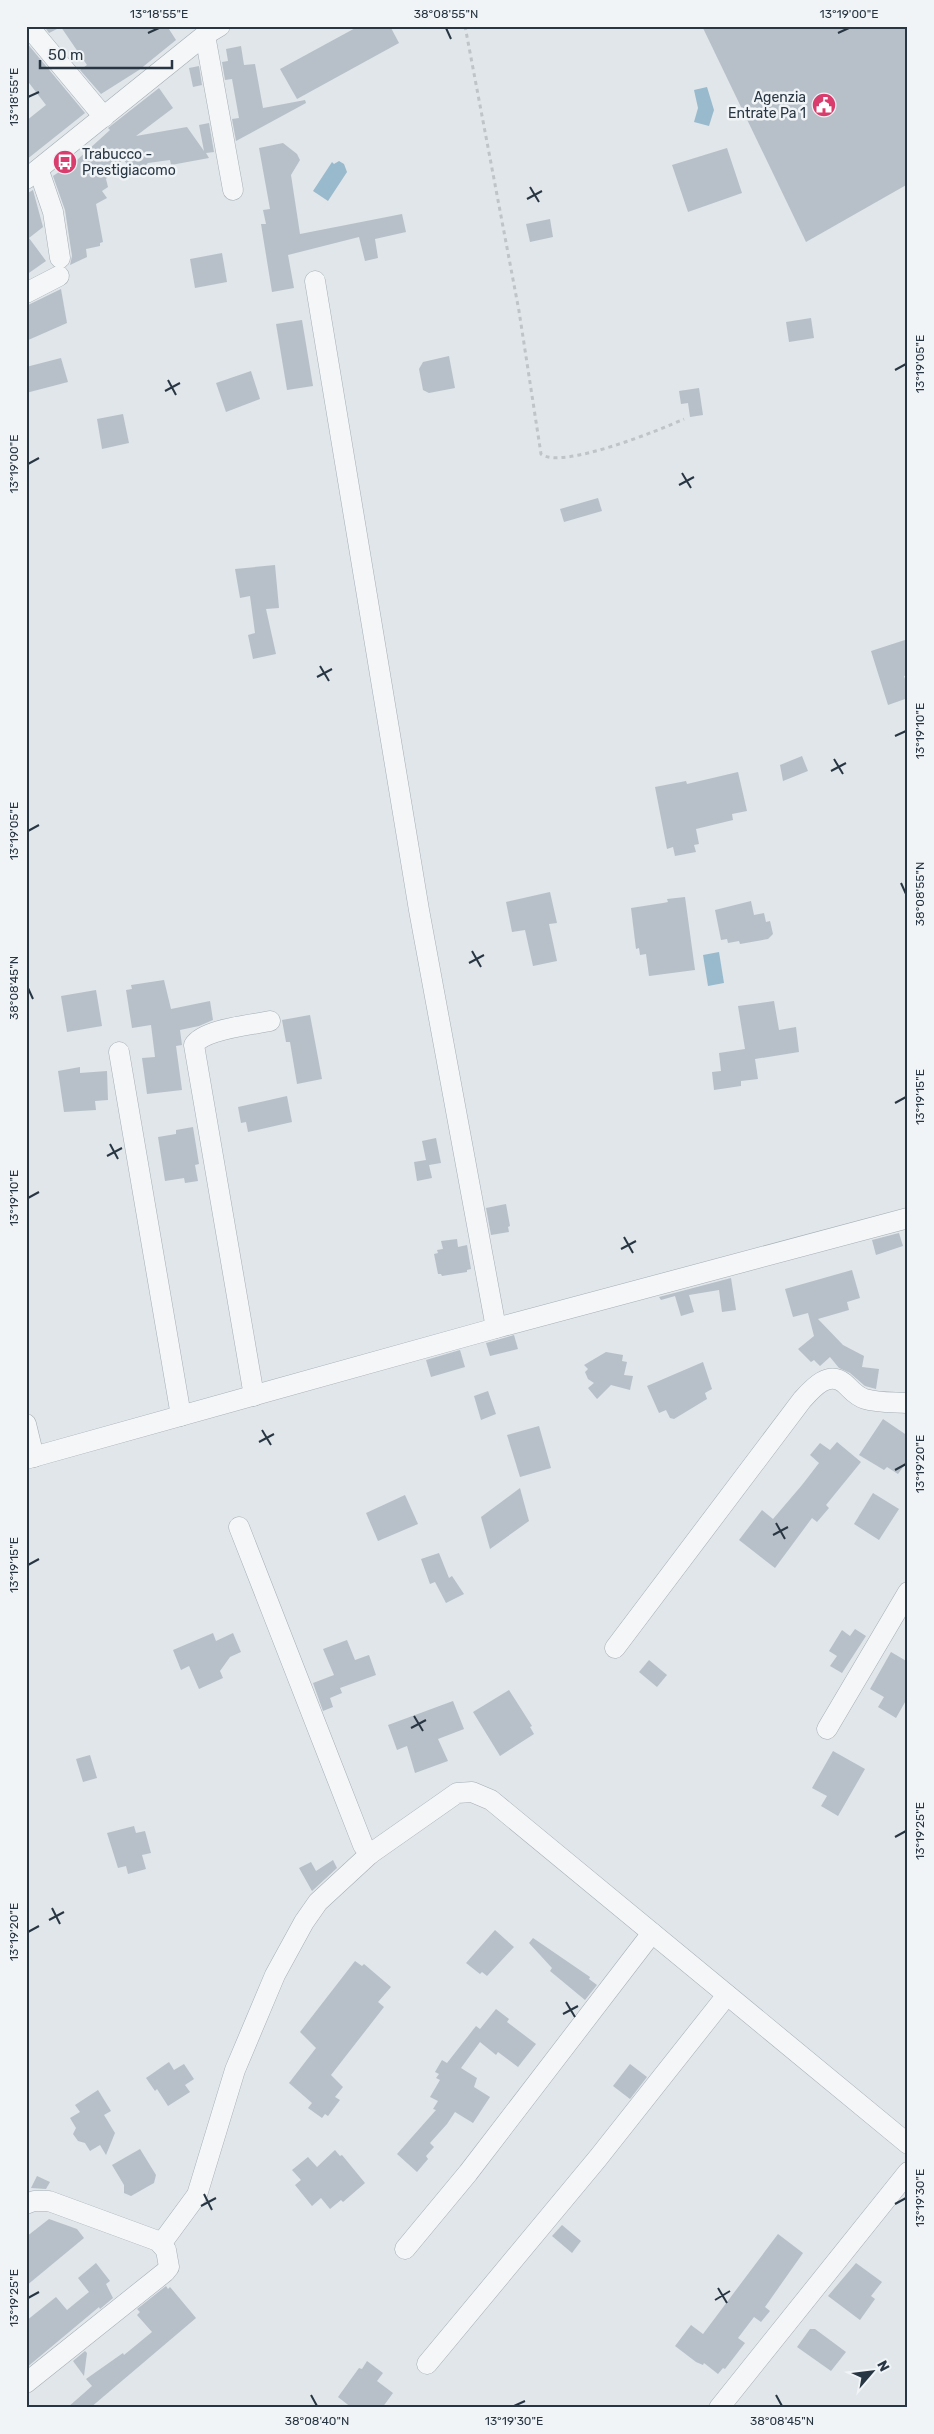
<svg xmlns="http://www.w3.org/2000/svg" width="934" height="2434" viewBox="0 0 934 2434" font-family="Rubik,sans-serif">
<rect width="100%" height="100%" fill="#e0e6ea"/>
<g fill="#99bacd">
<polygon points="707,87 714,110 709,126 694,122 698,108 694,90"/>
<polygon points="339,161 344,164 347,172 328,201 313,191 332,162 334,164"/>
<polygon points="719,952 724,983 708,986 703,955"/>
</g>
<g fill="#b7c0c8">
<polygon points="44,26 167,26 176,40 139,70 101,94 80,70 87,65 61,27 49,33"/>
<polygon points="359,26 390,26 399,43 297,99 280,69"/>
<polygon points="702,26 908,26 908,184 806,242"/>
<polygon points="26,42 85,113 26,160 26,121 46,105 26,79"/>
<polygon points="241,46 244,65 255,64 263,108 305,100 306,103 236,141 232,119 239,118 232,79 225,80 222,62 228,61 226,49"/>
<polygon points="199,66 202,85 193,87 189,68"/>
<polygon points="159,88 173,108 136,136 187,127 204,151 199,125 209,123 214,152 206,153 209,158 171,165 170,160 148,163 136,175 123,159 106,179 108,187 102,191 107,198 96,204 103,242 100,243 100,246 86,249 87,257 70,265 72,256 65,210 53,176 77,160 110,130 108,128"/>
<polygon points="283,143 297,154 300,160 291,175 300,234 402,214 406,232 375,239 378,258 365,261 359,237 288,255 294,288 272,292 261,224 266,224 263,210 270,209 259,148"/>
<polygon points="727,148 742,193 688,212 672,165"/>
<polygon points="33,190 43,227 29,238 46,261 26,275 26,194"/>
<polygon points="550,219 553,237 530,242 526,224"/>
<polygon points="222,253 227,282 195,288 190,259"/>
<polygon points="61,289 67,323 26,341 26,306"/>
<polygon points="811,318 814,338 789,342 786,322"/>
<polygon points="302,320 313,386 287,390 276,324"/>
<polygon points="449,356 455,388 429,393 423,390 419,369 423,362"/>
<polygon points="61,358 68,382 26,393 26,367"/>
<polygon points="251,371 260,399 226,412 216,383"/>
<polygon points="699,388 703,415 690,417 688,403 681,404 679,391"/>
<polygon points="123,414 129,443 102,449 97,419"/>
<polygon points="598,498 602,511 564,522 560,509"/>
<polygon points="275,565 279,608 266,609 276,654 253,659 248,635 255,633 250,596 240,598 235,569"/>
<polygon points="908,639 908,675 904,676 908,688 908,698 888,705 871,651"/>
<polygon points="802,756 808,771 783,781 780,765"/>
<polygon points="738,772 747,811 732,814 733,820 696,829 699,844 694,845 696,852 675,856 673,847 667,849 655,787 686,781 687,784"/>
<polygon points="550,892 557,923 549,924 557,961 533,966 525,930 512,932 506,902"/>
<polygon points="685,897 695,970 649,976 646,954 640,955 639,948 636,949 631,908 663,903 668,902 667,899"/>
<polygon points="751,901 754,915 764,913 766,922 770,921 773,934 768,939 740,944 739,941 728,943 727,939 721,940 715,910"/>
<polygon points="164,980 171,1009 210,1001 213,1020 199,1026 180,1030 182,1045 176,1046 182,1090 147,1094 142,1058 155,1057 151,1025 132,1028 126,990 132,989 131,985"/>
<polygon points="96,990 102,1026 67,1032 61,996"/>
<polygon points="774,1001 779,1030 796,1027 799,1052 755,1059 758,1079 741,1081 741,1086 714,1090 712,1072 721,1071 719,1053 745,1049 738,1006"/>
<polygon points="310,1015 322,1079 297,1084 290,1042 286,1042 282,1020"/>
<polygon points="80,1067 80,1073 107,1071 108,1100 95,1101 96,1110 64,1112 58,1071"/>
<polygon points="287,1096 292,1122 248,1132 246,1122 241,1123 238,1107"/>
<polygon points="193,1127 199,1164 195,1165 198,1181 185,1183 184,1178 165,1181 158,1137 176,1134 176,1130"/>
<polygon points="436,1138 441,1163 429,1165 432,1178 417,1181 414,1162 426,1160 422,1141"/>
<polygon points="506,1204 510,1226 508,1227 509,1232 491,1235 486,1208"/>
<polygon points="899,1233 903,1246 876,1255 872,1240"/>
<polygon points="457,1239 458,1247 467,1245 471,1269 467,1270 467,1272 442,1276 441,1274 438,1274 434,1254 438,1253 437,1250 443,1249 441,1241"/>
<polygon points="852,1270 860,1298 847,1302 849,1310 818,1319 843,1345 864,1356 862,1367 879,1369 876,1389 865,1386 850,1373 839,1368 830,1357 820,1366 814,1360 811,1362 798,1349 814,1336 808,1313 793,1317 785,1289"/>
<polygon points="731,1278 736,1310 722,1312 719,1290 689,1295 694,1312 681,1316 675,1296 661,1300 659,1297"/>
<polygon points="514,1335 518,1349 490,1356 486,1343"/>
<polygon points="460,1350 465,1367 431,1377 426,1360"/>
<polygon points="606,1352 623,1355 622,1361 627,1362 624,1375 633,1376 630,1390 611,1385 597,1399 588,1388 594,1383 588,1379 585,1372 588,1369 584,1365"/>
<polygon points="703,1362 712,1389 705,1393 707,1399 674,1419 670,1418 666,1410 659,1413 647,1386"/>
<polygon points="488,1391 496,1414 481,1420 474,1396"/>
<polygon points="883,1419 908,1436 908,1460 898,1474 887,1467 884,1470 859,1455"/>
<polygon points="539,1426 551,1468 520,1477 507,1435"/>
<polygon points="837,1442 861,1462 826,1505 829,1508 817,1522 812,1518 775,1568 739,1540 762,1510 773,1519 802,1485 819,1463 810,1455 820,1443 830,1450"/>
<polygon points="520,1488 529,1521 490,1549 481,1517"/>
<polygon points="873,1493 899,1509 879,1540 854,1524"/>
<polygon points="405,1495 418,1524 378,1541 366,1513"/>
<polygon points="439,1553 449,1578 452,1576 464,1594 446,1603 435,1582 430,1584 421,1559"/>
<polygon points="855,1629 866,1636 842,1673 830,1666 837,1656 829,1651 842,1630 850,1636"/>
<polygon points="213,1633 216,1641 233,1633 241,1652 230,1657 220,1671 223,1678 199,1689 189,1666 181,1670 173,1650"/>
<polygon points="347,1640 355,1660 369,1655 376,1675 340,1688 342,1693 330,1698 333,1707 323,1711 313,1683 334,1675 323,1649"/>
<polygon points="891,1652 908,1662 908,1697 896,1718 878,1707 884,1697 870,1689"/>
<polygon points="649,1660 667,1675 657,1687 639,1672"/>
<polygon points="509,1690 532,1726 530,1727 534,1734 500,1756 473,1712"/>
<polygon points="453,1701 464,1729 438,1739 448,1761 415,1773 407,1746 397,1750 388,1725"/>
<polygon points="833,1751 865,1769 838,1816 821,1806 827,1796 812,1788"/>
<polygon points="90,1755 97,1778 83,1782 76,1759"/>
<polygon points="134,1826 136,1833 145,1831 151,1853 142,1855 146,1869 128,1874 126,1866 118,1868 107,1833"/>
<polygon points="333,1860 337,1868 312,1891 299,1868 311,1862 316,1871"/>
<polygon points="495,1930 514,1947 487,1976 482,1972 480,1974 466,1963"/>
<polygon points="533,1938 590,1977 589,1979 597,1985 585,2000 550,1971 552,1968 529,1943"/>
<polygon points="355,1961 362,1966 364,1964 391,1987 378,2002 384,2007 331,2075 343,2087 335,2097 340,2100 328,2116 325,2114 322,2118 308,2108 312,2103 289,2083 316,2048 300,2032"/>
<polygon points="496,2009 509,2019 507,2022 536,2044 518,2067 498,2052 496,2055 480,2042 461,2068 477,2078 474,2087 490,2097 473,2123 455,2112 447,2124 430,2143 434,2147 426,2156 428,2159 417,2172 397,2154 436,2110 433,2109 438,2101 430,2097 440,2080 436,2078 439,2074 435,2072 442,2060 447,2063 476,2026 480,2029"/>
<polygon points="169,2062 174,2070 184,2064 194,2079 185,2085 190,2092 168,2106 157,2089 155,2091 146,2078"/>
<polygon points="630,2064 647,2077 630,2099 613,2086"/>
<polygon points="98,2090 111,2111 104,2115 115,2133 106,2155 100,2145 90,2151 85,2143 78,2141 73,2134 76,2128 70,2118 80,2112 75,2105"/>
<polygon points="140,2149 156,2175 154,2183 131,2196 124,2193 124,2185 112,2165"/>
<polygon points="335,2150 340,2156 342,2155 365,2183 343,2202 341,2200 330,2209 321,2198 312,2206 295,2185 301,2180 292,2170 308,2157 317,2167"/>
<polygon points="37,2176 50,2182 46,2189 31,2188"/>
<polygon points="49,2219 77,2229 84,2238 26,2286 26,2237"/>
<polygon points="562,2225 581,2241 572,2253 552,2236"/>
<polygon points="778,2234 803,2253 765,2307 770,2311 761,2322 754,2317 738,2338 745,2343 725,2369 723,2368 718,2374 704,2363 703,2365 696,2362 675,2346 691,2325 703,2334"/>
<polygon points="96,2263 110,2281 106,2284 113,2298 100,2309 99,2307 26,2368 26,2321 56,2297 67,2310 89,2292 78,2278"/>
<polygon points="856,2263 882,2282 871,2296 875,2299 860,2320 828,2296"/>
<polygon points="166,2286 168,2289 170,2287 196,2318 90,2408 67,2408 92,2386 86,2379 123,2353 124,2355 152,2332 137,2315 140,2312 137,2309"/>
<polygon points="810,2329 815,2329 846,2352 831,2371 797,2347"/>
<polygon points="85,2351 87,2353 84,2376 73,2361"/>
<polygon points="367,2361 383,2373 377,2381 393,2393 382,2408 352,2408 338,2397 359,2368 362,2369"/>
</g>
<g fill="none" stroke-linecap="round" stroke-linejoin="round">
<g stroke="#a5aeb5" stroke-width="21">
<g id="minor">
<polyline points="26,29 29,27 104,117"/>
<polyline points="205,35 233,190"/>
<polyline points="39,171 53,212 60,258"/>
<polyline points="26,179 205,35 220,26"/>
<polyline points="315,281 419,910 496,1328"/>
<polyline points="26,293 59,276"/>
<polyline points="119,1052 181,1416"/>
<path d="M254,1396L194,1045C204,1029 251,1025 270,1021"/>
<polyline points="26,1424 34,1457"/>
<polyline points="26,1459 496,1328 908,1218"/>
<polyline points="239,1527 363,1845 370,1854"/>
<path d="M615,1648L802,1400C812,1389 828,1370 844,1383C851,1389 855,1396 865,1399C878,1403 894,1402 908,1403"/>
<polyline points="827,1729 908,1592"/>
<polyline points="26,2204 34,2201 49,2201 158,2241 166,2250 169,2267 165,2272 26,2383"/>
<polyline points="161,2244 197,2195 235,2070 275,1975 304,1922 318,1902 370,1854 457,1793 472,1792 491,1800 908,2144"/>
<polyline points="405,2249 468,2173 652,1933"/>
<polyline points="427,2364 598,2158 727,1995"/>
<polyline points="719,2408 908,2172"/>
</g>
</g>
<path stroke="#bfc4c9" stroke-width="3" stroke-dasharray="4 4" stroke-linecap="butt" d="M465,26L519,311L541,454C561,470 660,430 684,419"/>
<use href="#minor" stroke="#f4f6f8" stroke-width="20"/>
</g>
<path fill="none" stroke="#283643" stroke-width="2" d="M446,28L451,39M148,33L159,28M838,33L849,28M28,97L39,92M530,187L539,202M527,199L542,191M895,370L906,364M168,380L176,395M165,391L180,383M28,464L39,458M682,473L691,488M679,485L694,477M320,666L329,681M317,677L332,669M895,736L906,731M834,759L843,774M831,771L846,763M28,831L39,825M901,883L906,894M472,951L481,967M469,963L484,955M28,988L33,999M895,1103L906,1097M110,1144L118,1159M107,1156L122,1148M28,1198L39,1192M624,1237L633,1253M621,1249L636,1241M262,1430L271,1445M259,1442L274,1434M895,1470L906,1464M776,1523L785,1539M773,1535L788,1527M28,1565L39,1559M414,1716L423,1731M411,1728L426,1720M895,1837L906,1831M52,1908L60,1924M49,1920L64,1912M28,1932L39,1926M566,2002L575,2017M563,2014L578,2006M204,2194L212,2210M895,2204L906,2198M201,2206L216,2198M718,2288L727,2303M28,2298L39,2292M715,2300L730,2291M311,2395L317,2406M776,2395L782,2406M514,2406L525,2401"/>
<defs>
<g id="civic-disc" transform="scale(1.25)"><circle r="9.5" fill="#d83d6d" stroke="#f0f4f7"/><path d="M-.6-6.5H3V-4.5H.6V-3L4-1V1h2V6H-6V1h2V-1L-.6-3ZM-1.2 2.5V6h2.4V2.5Z" fill="#fff"/></g>
<g id="bus-disc" transform="scale(1.25)"><circle r="9.5" fill="#d83d6d" stroke="#f0f4f7"/><path d="M-5-6H5V4H4V6H2V4H-2V6H-4V4H-5ZM-3.5-4V0h7V-4ZM-3.5 1.2v1.5H-2V1.2ZM2 1.2v1.5H3.5V1.2Z" fill="#fff"/></g>
</defs>
<g fill-rule="evenodd">
<use href="#civic-disc" x="824" y="105"/>
<use href="#bus-disc" x="65" y="162"/>
</g>
<g text-anchor="middle" dominant-baseline="central" stroke-width="5" stroke-linejoin="round" paint-order="stroke">
<g font-size="14" fill="#283643" stroke="#f0f4f7" text-anchor="end">
<text x="806" y="97">Agenzia<tspan x="806" dy="16">Entrate Pa 1</tspan></text>
<text x="82" y="154" text-anchor="start">Trabucco -<tspan x="82" dy="16">Prestigiacomo</tspan></text>
</g>
</g>
<rect width="934" height="2434" fill="none" stroke="#f0f4f7" stroke-width="55"/>
<g transform="translate(872 2372) rotate(62)" stroke="#f0f4f7" stroke-width="4" paint-order="stroke">
<path d="M0-4L9 19L0 12L-9 19Z" fill="#283643"/>
<text y="-8" font-size="14" font-weight="bold" text-anchor="middle" fill="#283643">N</text>
</g>
<path d="M40 60v8h132v-8" fill="none" stroke="#283643" stroke-width="2.5"/>
<text x="48" y="60" font-size="15" fill="#283643" stroke="#f0f4f7" stroke-width="4" paint-order="stroke">50 m</text>
<rect x="28" y="28" width="878" height="2378" fill="none" stroke="#283643" stroke-width="2"/>
<g font-size="12" text-anchor="middle" fill="#283643">
<text x="159" y="18">13°18'55"E</text>
<text x="446" y="18">38°08'55"N</text>
<text x="849" y="18">13°19'00"E</text>
<text transform="translate(14 97) rotate(-90)" y="4">13°18'55"E</text>
<text transform="translate(920 364) rotate(-90)" y="4">13°19'05"E</text>
<text transform="translate(14 464) rotate(-90)" y="4">13°19'00"E</text>
<text transform="translate(920 731) rotate(-90)" y="4">13°19'10"E</text>
<text transform="translate(14 831) rotate(-90)" y="4">13°19'05"E</text>
<text transform="translate(920 894) rotate(-90)" y="4">38°08'55"N</text>
<text transform="translate(14 988) rotate(-90)" y="4">38°08'45"N</text>
<text transform="translate(920 1097) rotate(-90)" y="4">13°19'15"E</text>
<text transform="translate(14 1198) rotate(-90)" y="4">13°19'10"E</text>
<text transform="translate(920 1464) rotate(-90)" y="4">13°19'20"E</text>
<text transform="translate(14 1565) rotate(-90)" y="4">13°19'15"E</text>
<text transform="translate(920 1831) rotate(-90)" y="4">13°19'25"E</text>
<text transform="translate(14 1932) rotate(-90)" y="4">13°19'20"E</text>
<text transform="translate(920 2198) rotate(-90)" y="4">13°19'30"E</text>
<text transform="translate(14 2298) rotate(-90)" y="4">13°19'25"E</text>
<text x="317" y="2425">38°08'40"N</text>
<text x="514" y="2425">13°19'30"E</text>
<text x="782" y="2425">38°08'45"N</text>
</g>
</svg>
